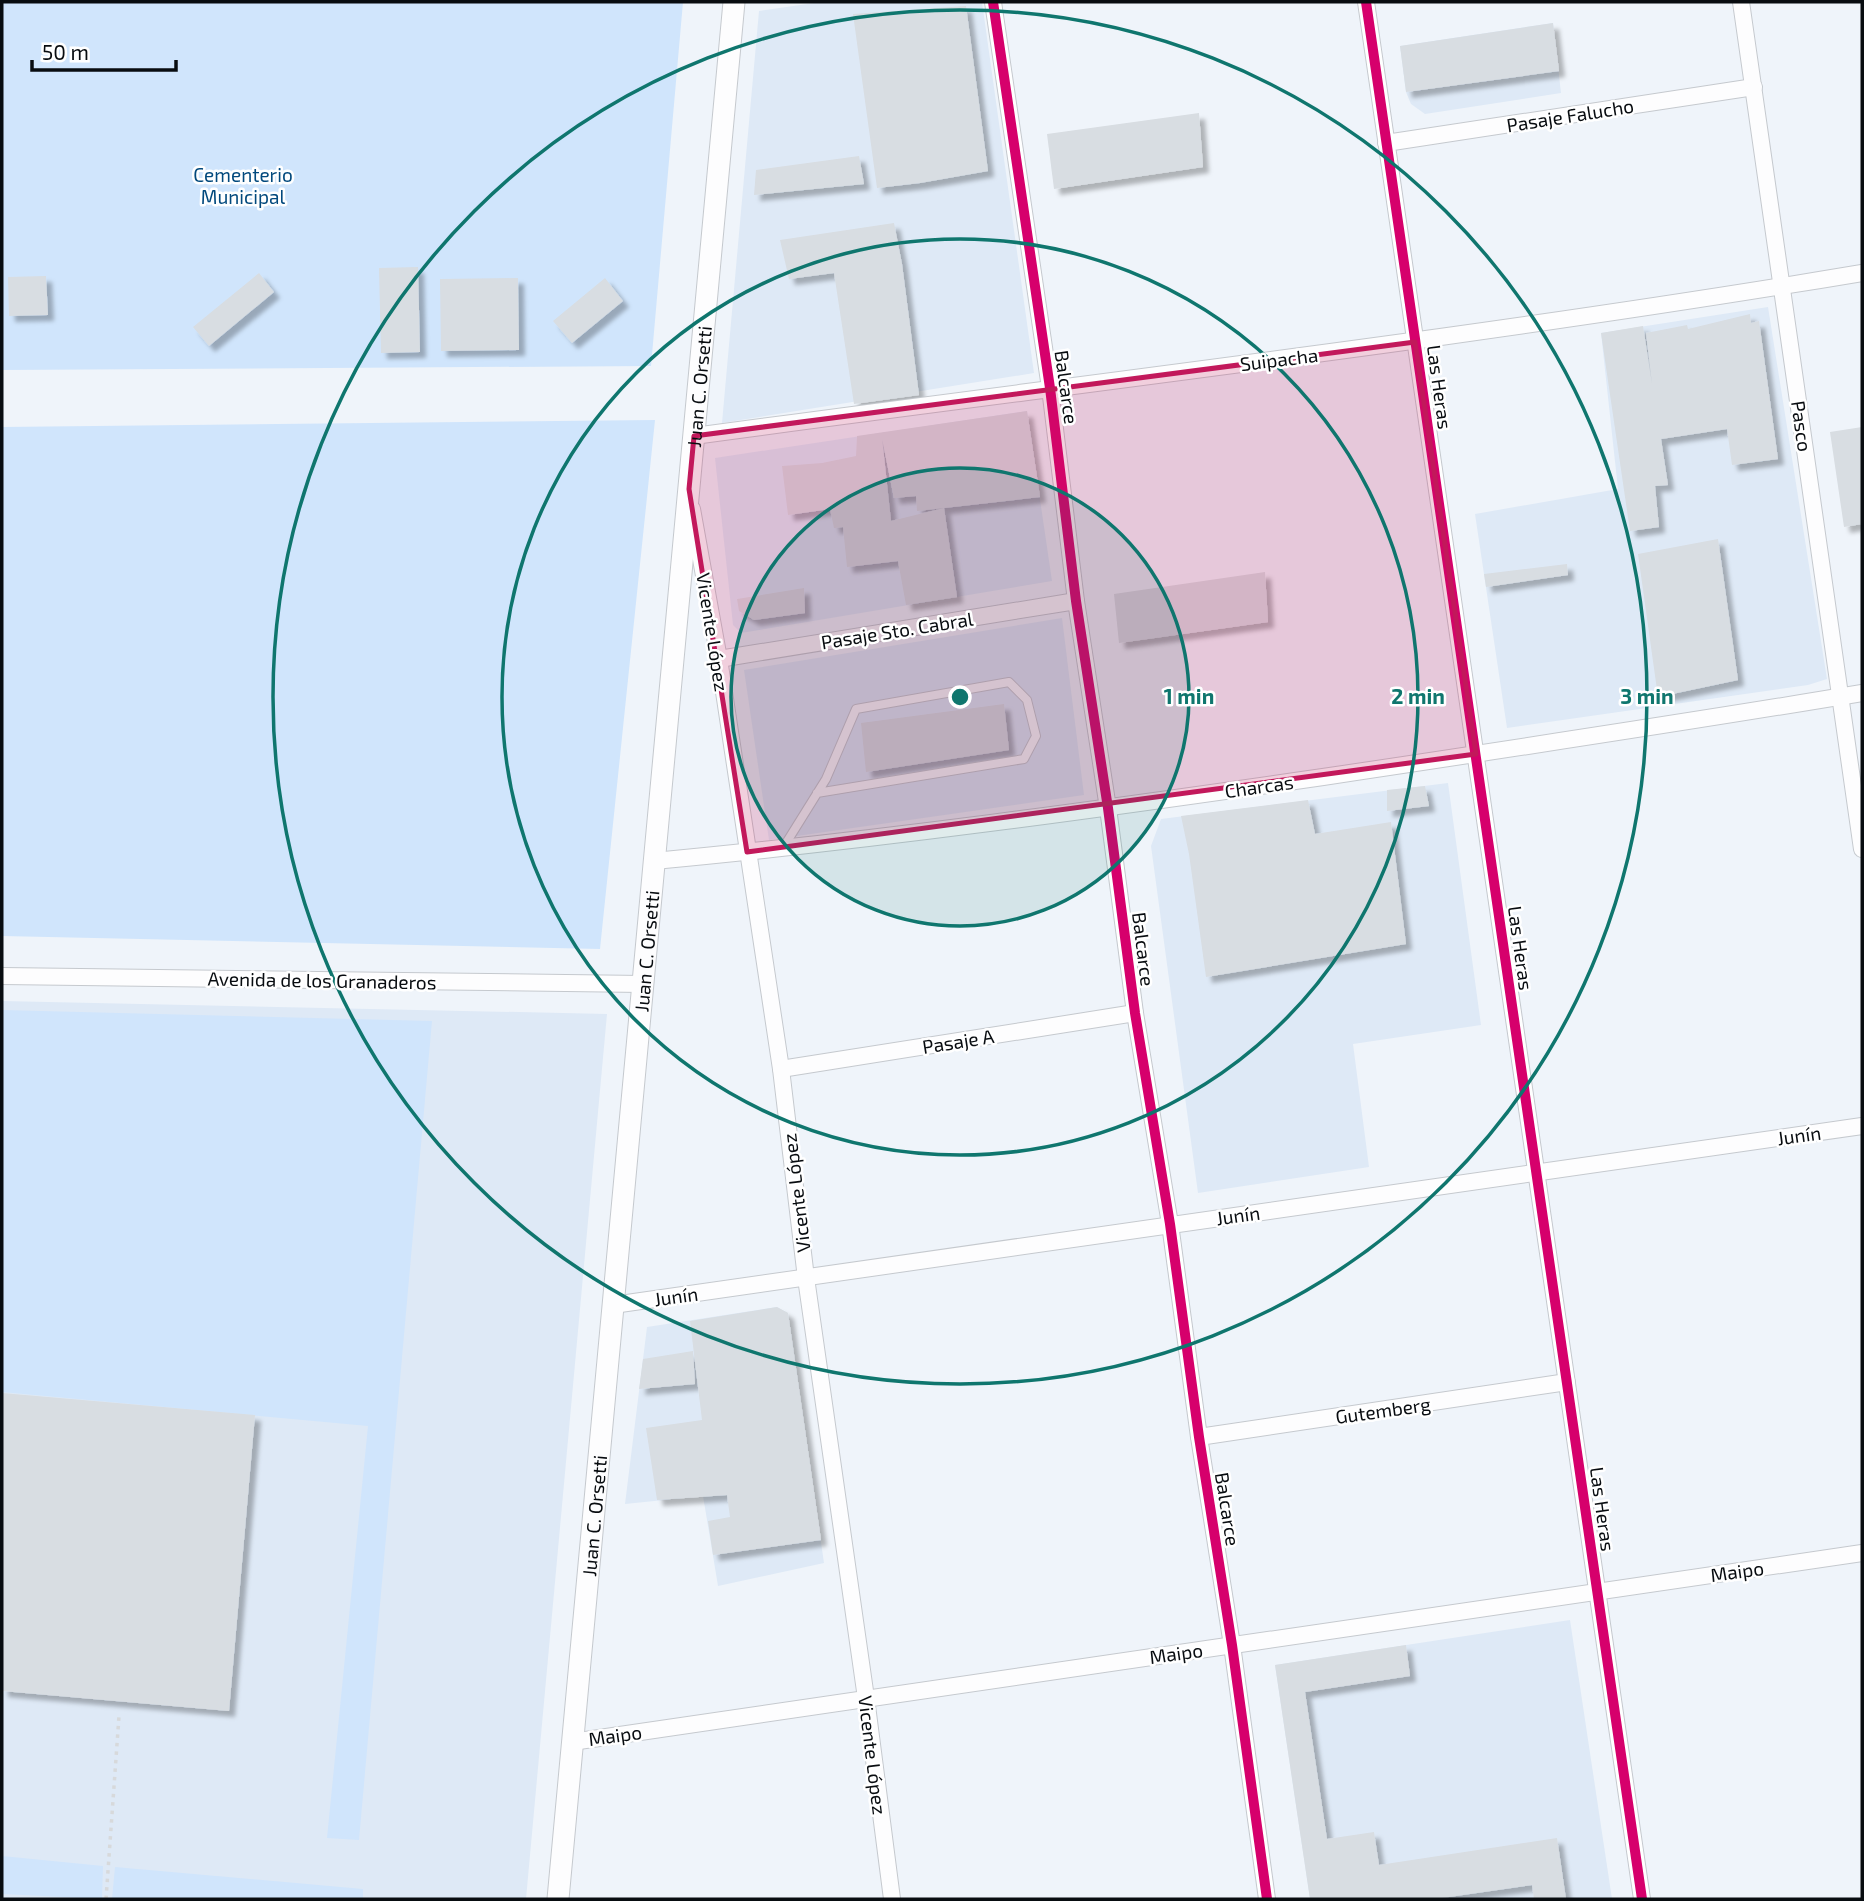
<svg xmlns="http://www.w3.org/2000/svg" width="1864" height="1901" viewBox="0 0 1864 1901" font-family="'Exo 2',sans-serif">
<defs>
<filter id="shadow"><feDropShadow dx="6" dy="6" stdDeviation="2" flood-color="#0004"/></filter>
</defs>
<rect width="100%" height="100%" fill="#eff4fa"/>
<g fill="#dee9f6">
<polygon points="821,2 982,2 1034,373 722,423 759,11"/>
<polygon points="1553,23 1561,93 1425,114 1411,104 1406,92 1400,46"/>
<polygon points="1768,307 1827,679 1808,685 1507,728 1475,514 1618,489 1601,333"/>
<polygon points="1027,411 1052,581 741,633 733,625 715,458"/>
<polygon points="1062,618 1084,795 769,840 744,670"/>
<polygon points="1448,783 1481,1025 1353,1044 1369,1167 1198,1193 1151,846 1161,819"/>
<polygon points="2,1001 607,1014 526,1899 2,1899"/>
<polygon points="777,1307 788,1313 824,1563 718,1586 703,1496 625,1504 647,1327"/>
<polygon points="1570,1620 1612,1899 1310,1899 1275,1665"/>
</g>
<g fill="#d0e5fc">
<polygon points="2,2 683,2 651,366 2,370"/>
<polygon points="655,420 600,949 2,936 2,427"/>
<polygon points="2,1010 432,1021 359,1840 327,1838 368,1426 2,1392"/>
<polygon points="2,1856 103,1866 102,1899 2,1894"/>
<polygon points="115,1867 363,1889 363,1899 112,1899"/>
</g>
<g fill="#d8dde2" fill-rule="evenodd" filter="url(#shadow)">
<polygon points="966,6 988,171 920,183 877,188 853,14"/>
<polygon points="1553,23 1559,71 1406,92 1400,46"/>
<polygon points="1199,113 1203,167 1054,189 1047,134"/>
<polygon points="859,156 864,184 754,195 756,170"/>
<polygon points="894,223 902,264 919,395 854,404 834,273 789,279 780,240"/>
<polygon points="418,267 420,352 381,353 379,268"/>
<polygon points="259,273 274,292 209,346 193,327"/>
<polygon points="46,276 48,315 9,316 8,277"/>
<polygon points="518,278 519,350 441,351 440,279"/>
<polygon points="605,278 623,301 572,343 553,321"/>
<polygon points="1750,314 1751,323 1759,321 1778,459 1732,465 1727,429 1661,439 1668,485 1655,486 1659,527 1630,531 1601,333 1643,326 1652,384 1646,333 1687,325 1688,329"/>
<path d="M1027,411L1040,497L944,508L957,597L906,605L898,561L847,567L843,527L834,528L830,509L788,515L782,466L822,463L856,456L857,436ZM882,438L894,498L916,496L917,511L944,508L891,521Z"/>
<polygon points="1862,427 1862,524 1844,527 1830,432"/>
<polygon points="1718,539 1738,680 1658,697 1638,554"/>
<polygon points="1567,564 1568,575 1486,587 1484,574"/>
<polygon points="1265,572 1268,622 1119,643 1114,594"/>
<polygon points="804,588 805,613 754,620 739,611 737,599"/>
<polygon points="1004,704 1009,750 866,772 861,723"/>
<polygon points="1425,786 1429,806 1387,811 1387,790"/>
<polygon points="1308,800 1315,834 1391,822 1406,944 1206,977 1189,854 1181,816"/>
<polygon points="777,1307 788,1313 821,1540 713,1555 708,1521 730,1517 727,1495 657,1500 646,1428 702,1420 690,1321"/>
<polygon points="693,1351 695,1384 639,1389 643,1359"/>
<polygon points="2,1393 255,1415 229,1711 2,1691"/>
<polygon points="1406,1645 1410,1676 1305,1692 1327,1839 1374,1832 1379,1865 1557,1838 1566,1899 1534,1899 1532,1885 1435,1899 1310,1899 1275,1665"/>
</g>
<g fill="none" stroke-linecap="round" stroke-linejoin="round">
<g stroke="#c5c9ce" stroke-width="10">
<polyline id="lane" points="783,848 826,779 856,709 1009,682 1027,700 1036,736 1024,759 817,793"/>
</g>
<g stroke="#c5c9ce" stroke-width="18">
<g id="street">
<polyline points="993,2 1050,388 1076,601 1108,808 1135,1013 1170,1224 1199,1437 1232,1645 1267,1899"/>
<polyline points="1366,2 1642,1899"/>
<polyline points="1741,2 1862,849"/>
<polyline points="1386,143 1754,87"/>
<path d="M694,436C1084,383 1474,338 1862,273"/>
<polyline points="692,509 719,659 781,1069 806,1278 866,1698 892,1899"/>
<polyline points="719,659 1076,601"/>
<path d="M654,861C878,840 1101,809 1323,777C1503,750 1683,723 1862,693"/>
<polyline points="2,976 643,984"/>
<polyline points="781,1069 1135,1013"/>
<polyline points="613,1305 1862,1126"/>
<polyline points="1199,1437 1567,1382"/>
<polyline points="572,1742 1862,1553"/>
</g>
</g>
<g stroke="#c5c9ce" stroke-width="23">
<g id="secondary">
<path id="s1" d="M558,1899L734,2"/>
</g>
</g>
<polyline stroke="#d7d9db" stroke-width="3.5" stroke-dasharray="3.5 5" stroke-linecap="butt" points="106,1899 119,1716"/>
<use href="#lane" stroke="#fdfdfe" stroke-width="8"/>
<use href="#street" stroke="#fdfdfe" stroke-width="16"/>
<use href="#secondary" stroke="#fdfdfe" stroke-width="21"/>
<g stroke="#fff" stroke-width="15">
<g id="cycleway">
<polyline points="993,2 1050,388 1076,601 1108,808 1135,1013 1170,1224 1199,1437 1232,1645 1267,1899"/>
<polyline points="1366,2 1642,1899"/>
</g>
</g>
<use href="#cycleway" stroke="#d6006c" stroke-width="10"/>
</g>
<path fill="#c2185b" fill-opacity="0.2" stroke="#c2185b" stroke-width="5" stroke-linejoin="round" d="M1415,342L1476,754L747,852L689,489L694,436Z"/>
<circle cx="960" cy="697" r="229" fill="#0f766e" fill-opacity=".12"/>
<g fill="none" stroke="#0f766e" stroke-width="3.5">
<circle cx="960" cy="697" r="229"/>
<circle cx="960" cy="697" r="458"/>
<circle cx="960" cy="697" r="687"/>
</g>
<g text-anchor="middle" dominant-baseline="central" stroke-width="5" stroke-linejoin="round" paint-order="stroke">
<g font-size="19" fill="#080c10" stroke="#fff">
<text transform="translate(1570 115) rotate(-9)">Pasaje Falucho</text>
<text transform="translate(1279 359) rotate(-7)">Suipacha</text>
<text stroke="none"><textPath href="#s1" startOffset="1519">Juan C. Orsetti</textPath></text>
<text transform="translate(1067 387) rotate(82)">Balcarce</text>
<text transform="translate(1440 387) rotate(82)">Las Heras</text>
<text transform="translate(1802 426) rotate(82)">Pasco</text>
<text transform="translate(897 630) rotate(-9)">Pasaje Sto. Cabral</text>
<text transform="translate(713 632) rotate(81)">Vicente López</text>
<text transform="translate(1259 786) rotate(-8)">Charcas</text>
<text transform="translate(1521 948) rotate(82)">Las Heras</text>
<text transform="translate(1144 949) rotate(83)">Balcarce</text>
<text stroke="none"><textPath href="#s1" startOffset="952">Juan C. Orsetti</textPath></text>
<text transform="translate(322 980) rotate(1)">Avenida de los Granaderos</text>
<text transform="translate(958 1041) rotate(-9)">Pasaje A</text>
<text transform="translate(1799 1135) rotate(-8)">Junín</text>
<text transform="translate(796 1193) rotate(-97)">Vicente López</text>
<text transform="translate(1238 1215) rotate(-8)">Junín</text>
<text transform="translate(676 1296) rotate(-8)">Junín</text>
<text transform="translate(1383 1410) rotate(-8)">Gutemberg</text>
<text transform="translate(1228 1509) rotate(81)">Balcarce</text>
<text transform="translate(1603 1509) rotate(82)">Las Heras</text>
<text stroke="none"><textPath href="#s1" startOffset="385">Juan C. Orsetti</textPath></text>
<text transform="translate(1737 1571) rotate(-8)">Maipo</text>
<text transform="translate(1176 1653) rotate(-8)">Maipo</text>
<text transform="translate(615 1735) rotate(-8)">Maipo</text>
<text transform="translate(873 1755) rotate(83)">Vicente López</text>
</g>
<g font-size="19" fill="#02497d" stroke="#fff">
<text x="243" y="174">Cementerio<tspan x="243" dy="22">Municipal</tspan></text>
</g>
</g>
<circle cx="960" cy="697" r="10" fill="#0f766e" stroke="#fff" stroke-width="3.5"/>
<g font-size="21" text-anchor="middle" font-weight="bold" fill="#0f766e" stroke="#fff" stroke-width="5" stroke-linejoin="round" paint-order="stroke">
<text x="1189" y="704">1 min</text>
<text x="1418" y="704">2 min</text>
<text x="1647" y="704">3 min</text>
</g>
<rect width="1864" height="1901" fill="none" stroke="#080c10" stroke-width="7"/>
<path d="M32 60v10h144v-10" fill="none" stroke="#080c10" stroke-width="3.5"/>
<text x="42" y="60" font-size="21" fill="#080c10" stroke="#ffffff" stroke-width="5" paint-order="stroke">50 m</text>
</svg>
